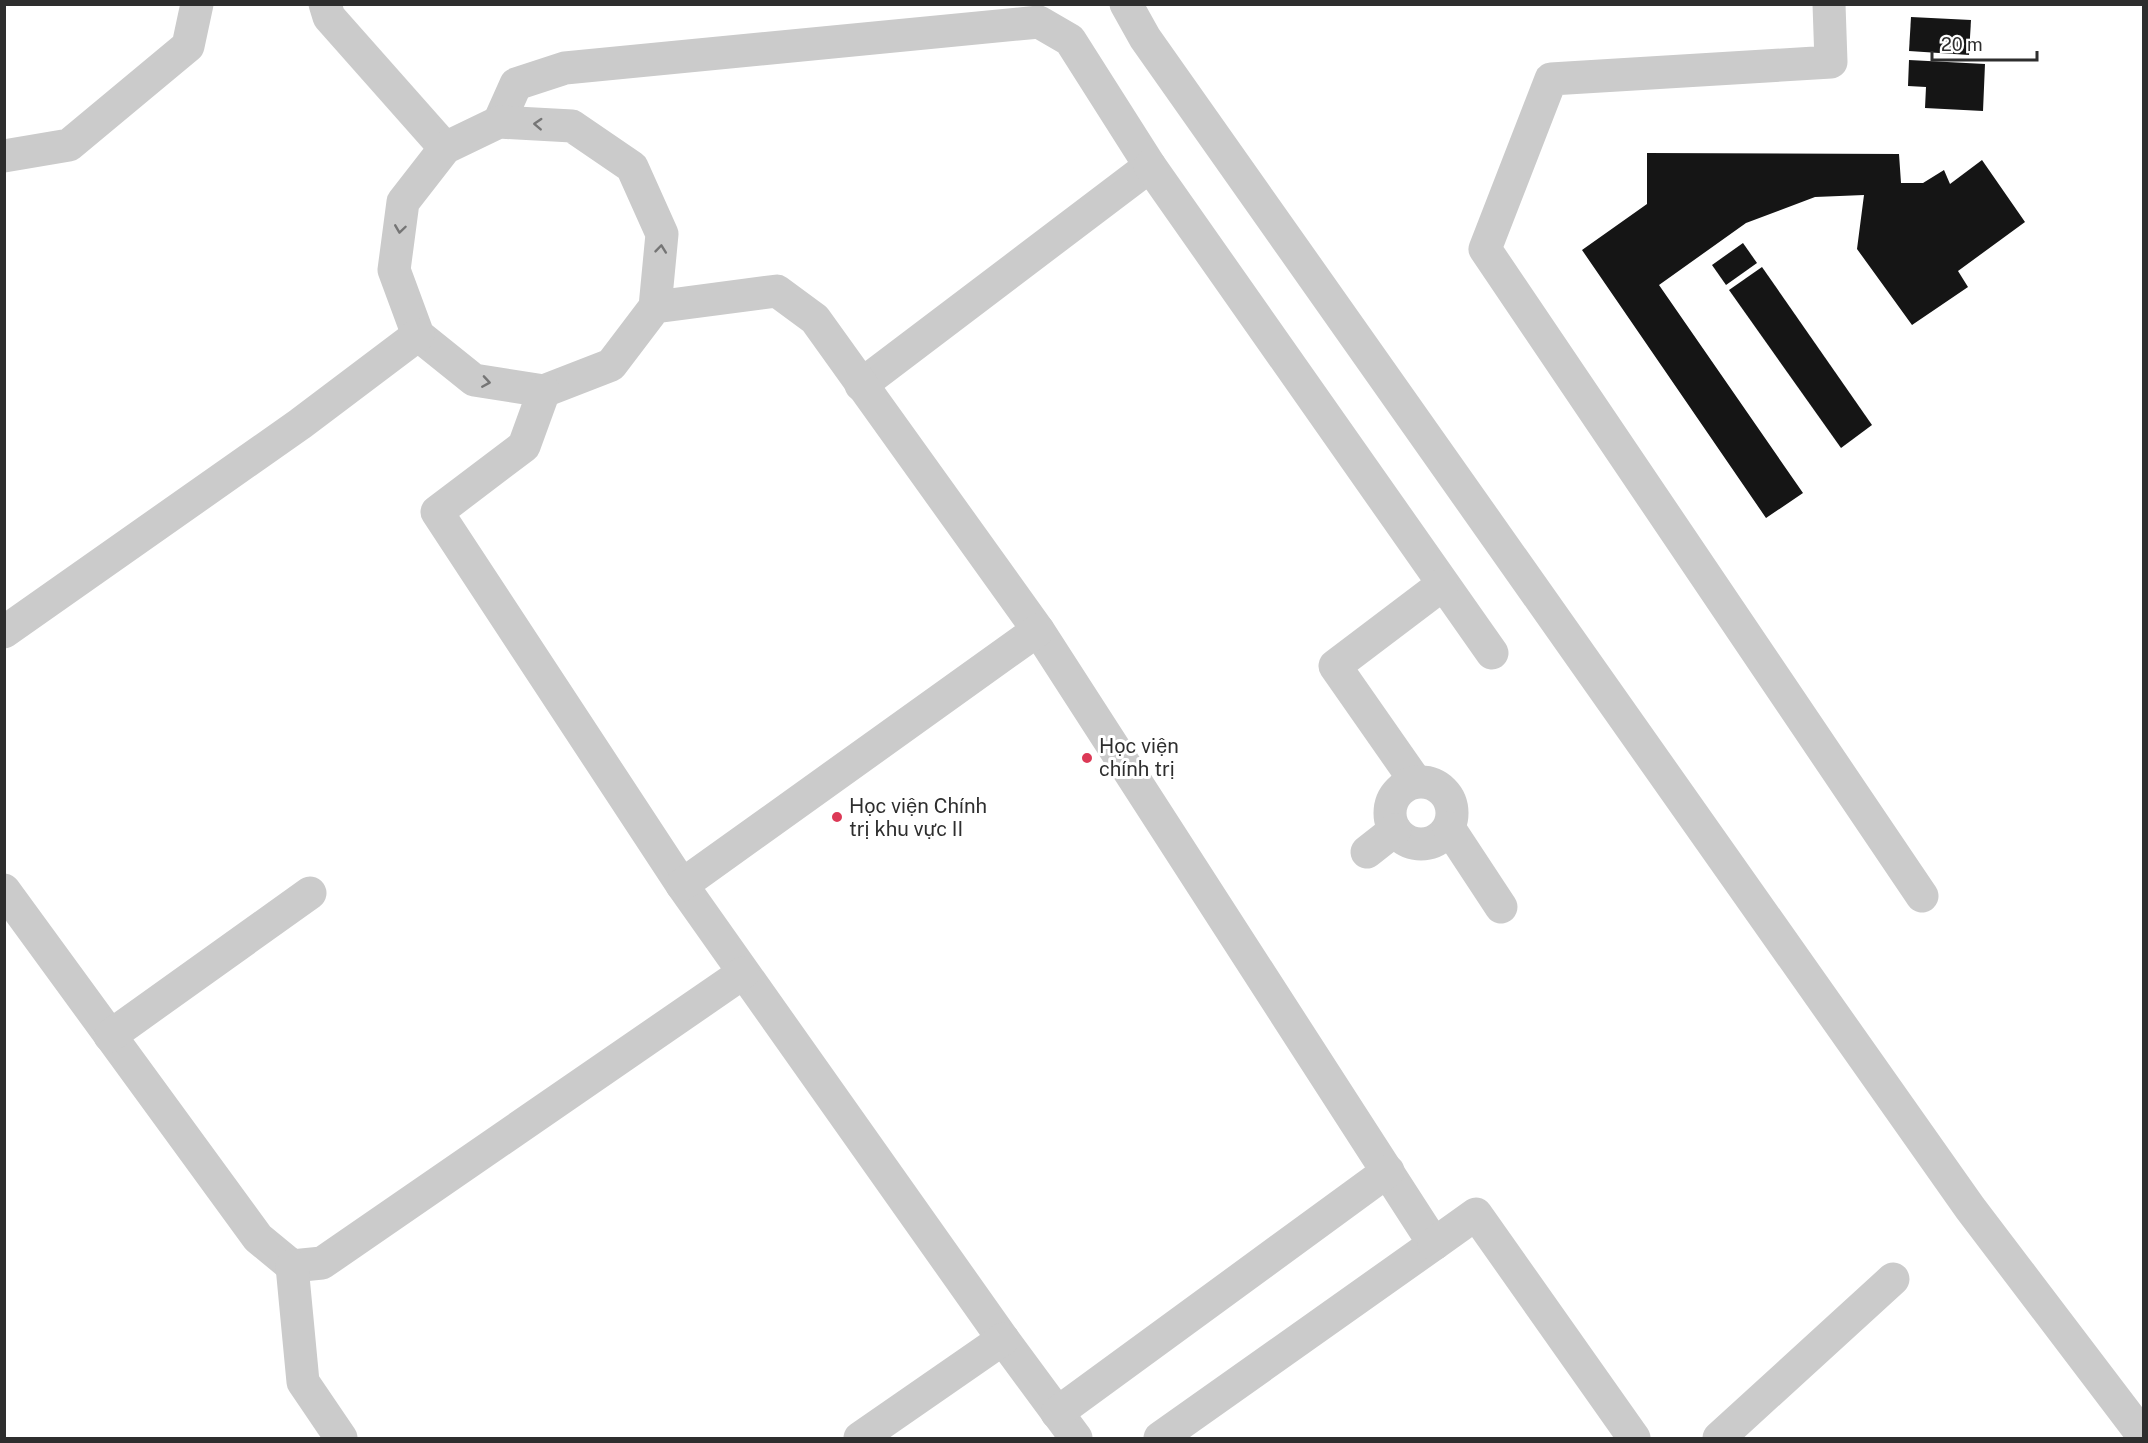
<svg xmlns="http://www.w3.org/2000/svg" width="2148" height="1443" viewBox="0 0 2148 1443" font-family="'Public Sans',sans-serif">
<rect width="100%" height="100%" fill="#fff"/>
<g fill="#151515">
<polygon points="1911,17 1971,20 1969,55 1909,51"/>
<polygon points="1909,60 1985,64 1983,111 1925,108 1926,87 1908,86"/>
<polygon points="1647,153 1899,154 1901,183 1923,183 1944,170 1950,184 1982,160 2025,222 1958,271 1968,287 1912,325 1857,249 1864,195 1815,197 1746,223 1659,285 1803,493 1766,518 1582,250 1647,204"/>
<polygon points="1743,243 1757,263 1726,285 1712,265"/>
<polygon points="1762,267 1872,425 1841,448 1729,290"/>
</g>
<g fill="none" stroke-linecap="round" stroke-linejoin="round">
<g stroke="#cbcbcb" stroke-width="33">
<polyline points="325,4 329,17 445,148"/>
<polyline points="1126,4 1145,38 1970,1208 2144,1437"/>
<polyline points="1829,4 1831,62 1551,79 1485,249 1922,896"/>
<polyline points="499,122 516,84 565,68 1039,22 1070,40 1150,166 861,385"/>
<polyline points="4,156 69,145 188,46 197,4"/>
<polyline points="1150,166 1492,653"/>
<polyline points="655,307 662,234 632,167 572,126 499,122 445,148 403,202 394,270 418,335 474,380 544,391 611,365 655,307 777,291 815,319 1038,630 1434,1244 1160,1438"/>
<polyline points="544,391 524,446 437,512 682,885 1003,1339 1076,1438"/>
<polyline points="4,632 300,424 418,335"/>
<polyline points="1416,782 1335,666 1442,585"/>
<circle cx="1421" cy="813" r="31"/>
<polyline points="1449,828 1501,907"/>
<polyline points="1367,852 1395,830"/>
<polyline points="682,885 1038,630"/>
<polyline points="4,890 258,1238 292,1266 322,1263 743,973"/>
<polyline points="110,1036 310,893"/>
<polyline points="1434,1244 1476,1214 1634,1438"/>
<polyline points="292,1266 303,1382 341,1438"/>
<polyline points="1057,1413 1388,1171"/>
<polyline points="860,1438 1003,1339"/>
<polyline points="1719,1438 1893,1279"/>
</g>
</g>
<defs><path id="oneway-chevron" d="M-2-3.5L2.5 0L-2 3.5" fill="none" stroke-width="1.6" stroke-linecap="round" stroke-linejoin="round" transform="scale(1.5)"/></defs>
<g stroke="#757575">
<use href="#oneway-chevron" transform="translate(538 124) rotate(-177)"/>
<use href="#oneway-chevron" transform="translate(400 229) rotate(98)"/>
<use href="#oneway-chevron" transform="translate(661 249) rotate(-84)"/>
<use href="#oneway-chevron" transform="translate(486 382) rotate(9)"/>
</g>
<g fill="#dc3956" stroke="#fff" stroke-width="2">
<circle cx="1087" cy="758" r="6"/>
<circle cx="837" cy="817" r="6"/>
</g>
<g text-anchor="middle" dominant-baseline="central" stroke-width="6" stroke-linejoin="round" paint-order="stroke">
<g font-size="20" fill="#2e2e2e" stroke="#fff" text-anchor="start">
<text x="1099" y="746">Học viện<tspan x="1099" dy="23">chính trị</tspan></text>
<text x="849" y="806">Học viện Chính<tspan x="849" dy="23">trị khu vực II</tspan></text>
</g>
</g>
<rect width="2148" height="1443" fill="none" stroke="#2e2e2e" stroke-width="12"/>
<path d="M1932 51v9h105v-9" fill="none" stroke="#2e2e2e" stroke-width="3"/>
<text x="1941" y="51" font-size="18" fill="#2e2e2e" stroke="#ffffff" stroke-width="4.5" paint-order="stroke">20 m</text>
</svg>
